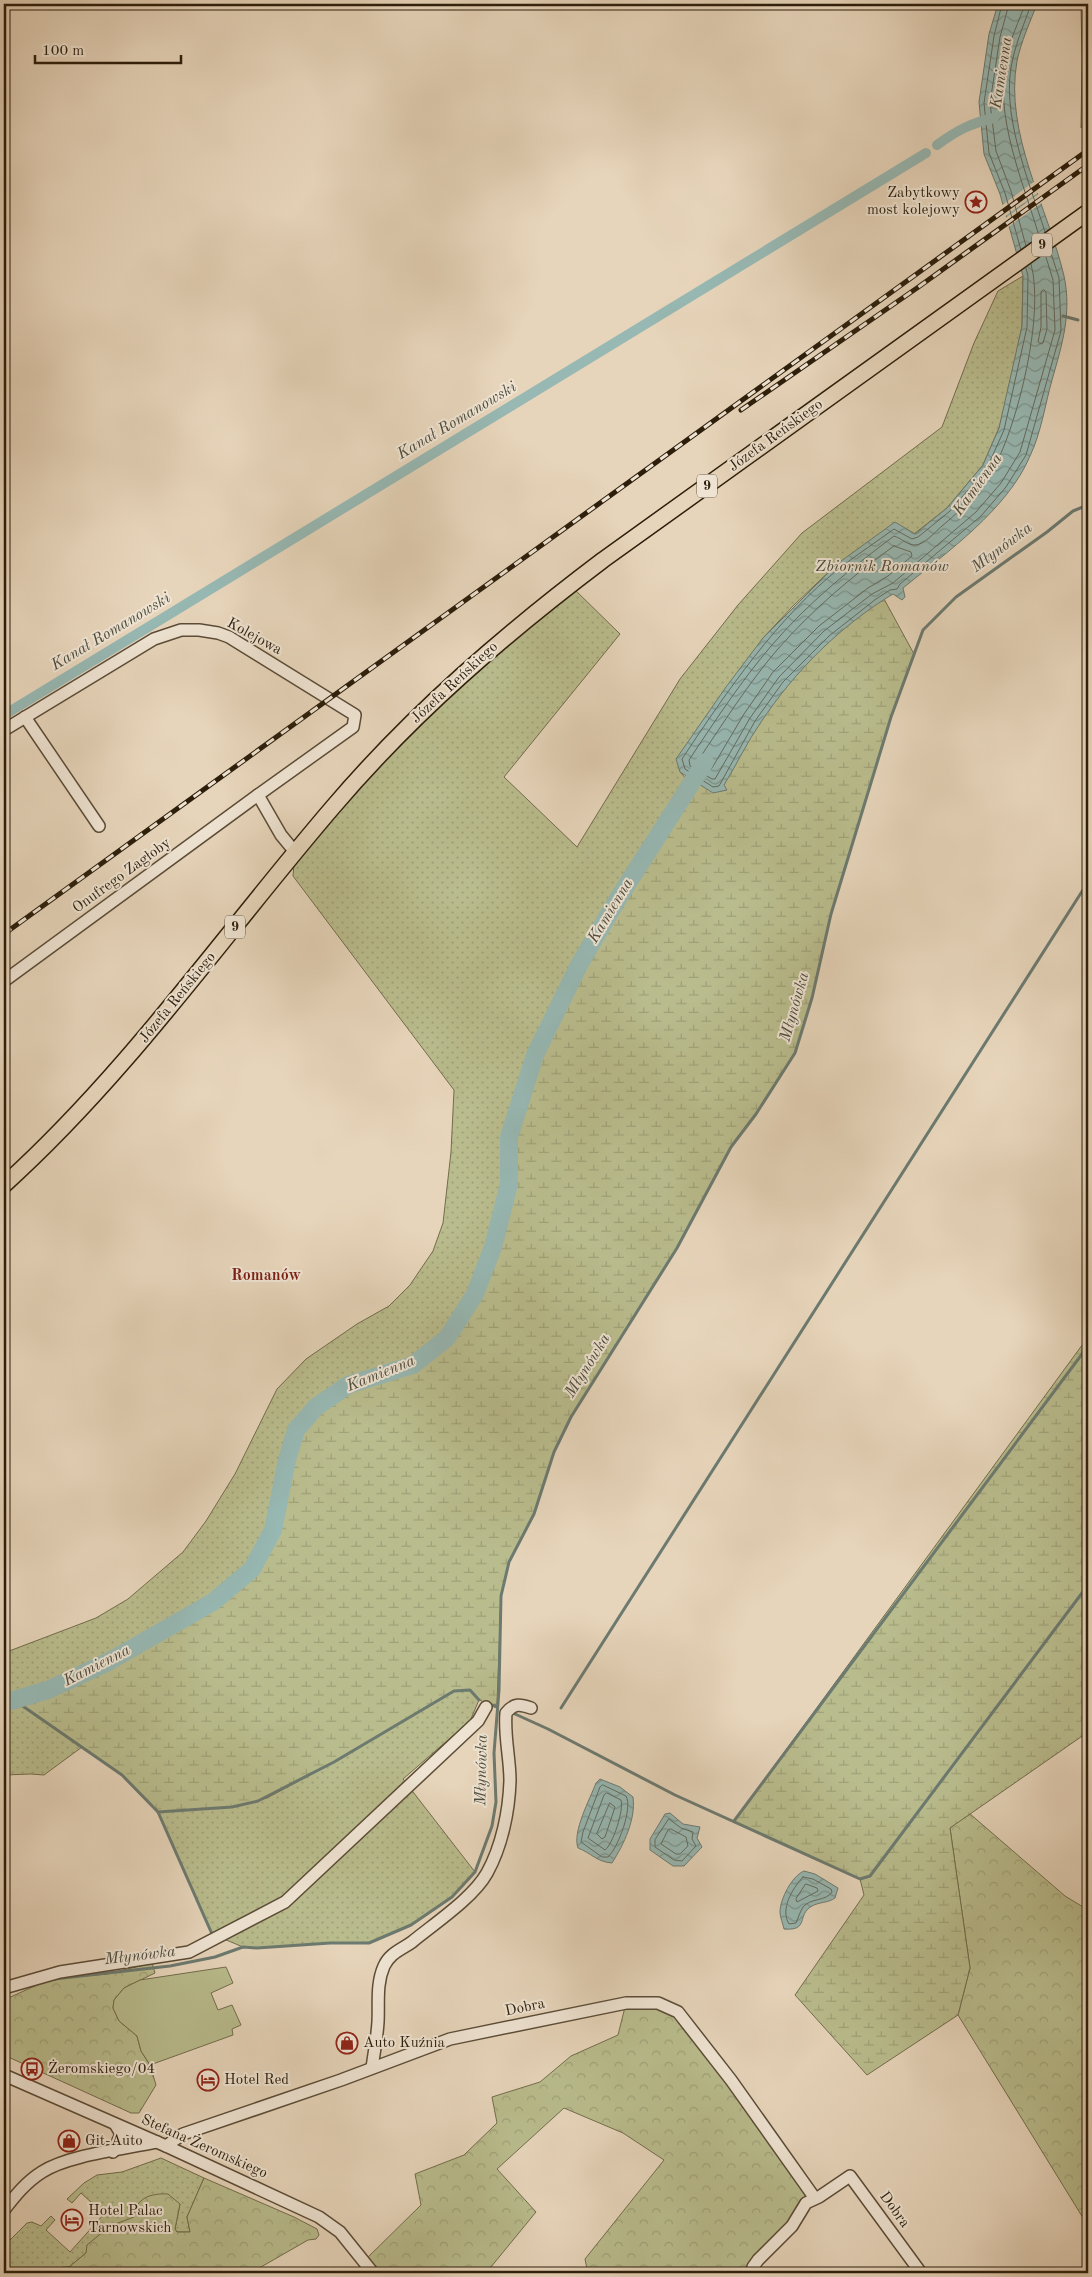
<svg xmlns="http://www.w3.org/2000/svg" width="1092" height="2277" viewBox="0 0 1092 2277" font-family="'Old Standard TT',serif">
<defs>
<pattern id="grass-dots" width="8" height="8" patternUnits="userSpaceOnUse" patternTransform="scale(1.25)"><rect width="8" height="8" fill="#b9bc8d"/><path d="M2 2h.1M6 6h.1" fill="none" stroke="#9fa178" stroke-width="1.8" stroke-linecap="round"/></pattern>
<pattern id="forest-crowns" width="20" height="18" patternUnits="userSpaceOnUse" patternTransform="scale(1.25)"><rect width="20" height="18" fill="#b9bc8d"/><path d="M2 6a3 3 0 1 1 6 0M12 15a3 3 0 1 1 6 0" fill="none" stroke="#9fa178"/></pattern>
<pattern id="wetland-marsh" width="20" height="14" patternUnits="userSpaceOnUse" patternTransform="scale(1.25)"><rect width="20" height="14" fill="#b9bc8d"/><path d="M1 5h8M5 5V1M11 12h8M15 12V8" fill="none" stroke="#9fa178"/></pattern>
<pattern id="water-waves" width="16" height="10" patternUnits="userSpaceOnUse" patternTransform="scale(1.25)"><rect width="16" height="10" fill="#97b8b3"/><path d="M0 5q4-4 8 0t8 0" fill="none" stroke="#7b9590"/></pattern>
</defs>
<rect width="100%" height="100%" fill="#e7d5bb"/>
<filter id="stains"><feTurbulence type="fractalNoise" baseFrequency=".004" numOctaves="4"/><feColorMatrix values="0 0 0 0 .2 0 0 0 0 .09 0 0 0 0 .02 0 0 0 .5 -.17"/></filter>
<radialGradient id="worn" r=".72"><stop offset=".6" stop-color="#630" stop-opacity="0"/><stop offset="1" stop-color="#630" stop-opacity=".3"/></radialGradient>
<g fill="url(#grass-dots)" stroke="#726d4c">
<polygon points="1023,276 1022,326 1013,374 999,428 983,465 947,508 914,534 837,564 793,606 763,638 680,772 692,785 619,897 579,965 535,1055 509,1137 509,1184 493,1247 475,1294 447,1338 413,1365 348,1385 316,1407 296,1430 287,1460 273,1530 252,1569 213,1602 108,1662 48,1690 15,1700 82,1747 44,1775 31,1774 4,1775 4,1653 96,1618 128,1599 183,1552 206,1521 235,1474 277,1389 306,1359 357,1324 389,1306 410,1285 433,1251 443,1223 451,1152 454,1090 293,876 295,852 368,768 570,585 620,634 504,777 577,847 680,679 738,605 802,533 942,427 974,343 998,291"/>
<polygon points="461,1689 470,1690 479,1700 470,1721 403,1779 475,1872 452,1897 411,1925 369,1943 330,1943 257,1948 243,1947 212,1934 158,1812 232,1807 267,1798 334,1762 454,1691"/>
<polygon points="161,2158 204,2178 187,2217 190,2232 177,2232 175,2229 180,2204 109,2226 86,2253 69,2267 62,2268 59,2273 4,2273 4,2246 27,2223 32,2222 41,2226 51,2216 55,2220 46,2230 70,2252 104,2214 81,2193 72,2203 67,2199 84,2183 97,2175 122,2172"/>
</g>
<g fill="url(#forest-crowns)" stroke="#726d4c">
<polygon points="969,1813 1065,1896 1088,1910 1088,2226 958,2015 970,1968 950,1828"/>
<polygon points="152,1963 155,1973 124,1988 114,2000 113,2008 119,2021 137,2036 141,2051 150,2065 156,2085 139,2113 131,2113 4,2055 4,2000 50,1979 107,1974"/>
<polygon points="626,2003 669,2006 814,2197 752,2273 591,2273 587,2269 585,2259 664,2160 623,2133 564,2108 497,2169 536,2212 486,2273 373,2273 364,2261 421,2205 415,2174 464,2155 497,2123 492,2097 540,2082 571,2056 618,2035"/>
<path d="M204,2178L294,2217L317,2229L319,2235L316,2239L308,2240L254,2271L59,2273L62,2267H69L86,2253L87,2245L110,2226L134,2217C135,2198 151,2193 168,2194L180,2204L175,2229L177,2232H190L187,2217Z"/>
</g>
<g fill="url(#wetland-marsh)" stroke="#726d4c">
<polygon points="1081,4 1088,4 1088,123 1081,128 1082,60"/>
<path d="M871,575L914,654L891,717L831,914L812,998L795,1053L756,1114L731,1147L677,1248L571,1417L554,1452L534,1514L509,1562L501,1596L497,1704C485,1707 477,1698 470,1690L454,1691L334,1762L258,1801L232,1807L158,1812L122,1775L14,1700L48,1690L108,1662L213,1602L252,1569L273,1530L287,1460L296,1430L316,1407L348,1385L413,1365L447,1338L475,1294L493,1247L509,1184V1137L535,1055L579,965L619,897L692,785L756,680Z"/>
<polygon points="1088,1337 1088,1732 950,1828 970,1968 958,2015 867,2075 795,1995 864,1895 860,1879 734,1821"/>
</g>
<polygon fill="#b9bc8d" stroke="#726d4c" points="226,1967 233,1983 211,1993 218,2010 232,2005 241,2025 232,2029 233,2035 150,2065 141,2051 137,2036 119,2021 113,2008 114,2000 124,1988 140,1980"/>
<g fill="url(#water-waves)" stroke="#6c7a70">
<path d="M998,4H1037C1030,22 1021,42 1017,61C1004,133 1048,208 1064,276C1072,313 1062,345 1052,380C1045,405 1041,433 1030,456C1008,509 946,553 903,588L905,597L902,600L893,594C840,626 795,671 761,722C747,742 737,764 724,785L727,790L713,793L680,772L676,759L726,687L763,638L837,564L895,522L915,534L947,508L983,465L999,428L1022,326L1023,276L1000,194L984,154L979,102L989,34Z"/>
<path d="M600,1779L620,1787L633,1797C636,1819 624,1844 612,1863C597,1862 591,1853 578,1848C572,1832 590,1799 596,1783Z"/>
<polygon points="670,1813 683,1824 700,1827 697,1838 702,1847 684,1866 673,1866 650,1850 650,1839 665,1814"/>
<path d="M804,1871L815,1874L838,1888L835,1898C828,1903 819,1902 812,1906C796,1915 810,1931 784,1929C783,1924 780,1917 780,1912C780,1899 792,1876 804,1871Z"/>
</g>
<g fill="#e7d5bb">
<polygon points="1035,181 1039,192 1004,217 1001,206"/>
<polygon points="1040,193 1043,202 1007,228 1004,219"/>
</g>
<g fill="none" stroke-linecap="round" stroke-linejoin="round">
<g stroke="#626b5f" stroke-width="1">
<polyline points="1002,4 994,36 984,103 989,153 1005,193 1021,250"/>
<polyline points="1009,4 1000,37 990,103 996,151 1011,191 1026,246"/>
<path d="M1025,4C1019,21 1010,40 1006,58C994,117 1023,181 1039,236"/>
<path d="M1031,4C1025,22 1017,40 1013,58C999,111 1029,181 1045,232"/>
<path d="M1031,264C1045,314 1018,424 993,470C984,487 957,514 942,526C935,532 924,545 915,545C907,545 901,538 894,536C850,569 808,603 772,645C741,681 715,721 689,760L690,766L712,779H715L750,718L779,677L824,631L872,594L893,583L976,512L1001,483L1020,452L1055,330L1053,280L1045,254"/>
<path d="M1026,268L1028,276L1027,327L1004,430L987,468L950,511L918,537L912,539L894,529C876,542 858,554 841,567C777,618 727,691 682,759L685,769L713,787L719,786L755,721L783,682L829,636L876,599L890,590L897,589L900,584L981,516L1006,487L1026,455L1061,331L1059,278L1050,250"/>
<polygon points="1044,290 1046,292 1047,329 1043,343 1041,344 1038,342 1041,327 1041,292"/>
<path d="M894,546L911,552L912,556L888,576L868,588L819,626L773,672L744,714L712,768L709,769L699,762V759C724,722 748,684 777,650C812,610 852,576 894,546Z"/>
<path d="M603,1785L626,1796C633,1808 618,1848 608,1857H602L581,1842L583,1832L600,1787Z"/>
<path d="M607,1793L621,1800C624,1810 613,1844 605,1850L588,1838L604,1795Z"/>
<polygon points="610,1803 615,1807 605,1837 602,1839 597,1834"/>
<polygon points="669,1819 681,1828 693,1832 692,1839 696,1846 682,1861 674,1860 655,1847 655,1840"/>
<polygon points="671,1829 686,1837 688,1846 680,1854 676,1854 661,1844 668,1830"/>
<path d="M803,1877L813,1879L831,1889L832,1892C827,1901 810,1898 803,1907C800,1912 798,1918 796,1923L789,1924C780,1909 792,1889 803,1877Z"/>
<polygon points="806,1884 817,1888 818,1891 797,1902 796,1899"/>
</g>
<g stroke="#6c7a70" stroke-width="3">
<polyline points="1063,316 1078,320"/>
<polyline points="14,1700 122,1775 158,1812"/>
<polyline points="492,1705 497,1707"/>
<polyline points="561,1708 1088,882"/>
<polyline points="515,1714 548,1729 675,1795 860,1879 870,1876 1088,1585"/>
<polyline points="734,1821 1088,1346"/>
<polyline points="212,1934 158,1812 232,1807 258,1801 334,1762 454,1691 470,1690 479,1700"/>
<polyline points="54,1979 170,1966 215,1957 243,1947 257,1948 330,1943 369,1943 411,1925 452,1897 475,1872 492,1826 496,1802 494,1753 499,1690 501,1596 509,1562 534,1514 554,1452 571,1417 677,1248 731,1147 756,1114 795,1053 812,998 831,914 891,717 923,630 956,597 1047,532 1073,511 1088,505"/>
</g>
<g stroke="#97b8b3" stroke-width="10">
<path d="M937,145C956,131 971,123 994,118"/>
<polyline points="4,715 926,153"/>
</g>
<polyline stroke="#97b8b3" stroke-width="18" points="4,1703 48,1690 108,1662 213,1602 252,1569 273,1530 287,1460 296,1430 316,1407 348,1385 413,1365 447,1338 475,1294 493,1247 509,1184 509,1137 535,1055 579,965 619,897 705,762"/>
<g stroke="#5b4c37" stroke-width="14">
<g id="minor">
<polyline points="25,717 99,826"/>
<polyline points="4,730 154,639 181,630 199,630 218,633 229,637 355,715 353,727 258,795 281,835 295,852"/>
<polyline points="4,981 258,795"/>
<polyline points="4,1988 60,1972 189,1952 285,1902 478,1721 486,1707"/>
<path d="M372,2068C374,2053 377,2038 378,2022C379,2003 376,1984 384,1966C390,1953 401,1950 412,1942C435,1923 473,1898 487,1873C502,1846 509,1811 510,1781C510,1758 504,1736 506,1713C514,1703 520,1704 531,1708"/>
<polyline points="4,2075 166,2146 319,2217 340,2232 373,2273"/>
<polyline points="166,2146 183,2134 341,2080 450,2039 626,2003 658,2003 678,2012 731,2080 814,2197"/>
<polyline points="113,2152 121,2134 115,2124"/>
<path d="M4,2210C15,2196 26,2182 42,2172C68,2155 125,2149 157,2142"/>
<polyline points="752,2273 753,2267 758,2260 792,2226 806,2203 819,2197 850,2176 921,2273"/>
</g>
</g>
<g stroke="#2c1e0b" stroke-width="18">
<path id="major" d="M4,1185C129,1072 224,934 333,807C413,713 505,634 603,560L1088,212"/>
</g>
<use href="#minor" stroke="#efe4d3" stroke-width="11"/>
<use href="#major" stroke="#e7d5bb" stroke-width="15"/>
<g stroke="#2c1e0b" stroke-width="5">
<g id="rail">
<polyline points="741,410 917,288 1088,165"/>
<polyline points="4,934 1088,150"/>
</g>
</g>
<use href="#rail" stroke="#efe4d3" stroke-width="3" stroke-dasharray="9" stroke-linecap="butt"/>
</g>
<defs>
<g id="sight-ring" transform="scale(1.125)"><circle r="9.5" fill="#efe4d3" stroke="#8f2418" stroke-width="1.5"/><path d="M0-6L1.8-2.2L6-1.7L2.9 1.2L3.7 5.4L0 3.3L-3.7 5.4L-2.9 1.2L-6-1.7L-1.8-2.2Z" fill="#8f2418"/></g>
<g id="shop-ring" transform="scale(1.125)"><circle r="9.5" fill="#efe4d3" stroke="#8f2418" stroke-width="1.5"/><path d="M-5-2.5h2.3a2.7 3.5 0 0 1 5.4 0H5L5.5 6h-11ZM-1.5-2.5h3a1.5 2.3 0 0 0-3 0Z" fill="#8f2418"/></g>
<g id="bus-ring" transform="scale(1.125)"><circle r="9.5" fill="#efe4d3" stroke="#8f2418" stroke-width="1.5"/><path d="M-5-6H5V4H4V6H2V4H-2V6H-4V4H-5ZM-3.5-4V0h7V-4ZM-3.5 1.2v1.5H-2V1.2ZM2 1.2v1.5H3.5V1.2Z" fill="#8f2418"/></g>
<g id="hotel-ring" transform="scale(1.125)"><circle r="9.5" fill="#efe4d3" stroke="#8f2418" stroke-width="1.5"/><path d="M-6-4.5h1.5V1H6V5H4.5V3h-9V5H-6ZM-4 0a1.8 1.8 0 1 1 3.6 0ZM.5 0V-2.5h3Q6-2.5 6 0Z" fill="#8f2418"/></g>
</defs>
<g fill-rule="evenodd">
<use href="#sight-ring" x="976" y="202"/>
<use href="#shop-ring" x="347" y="2043"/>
<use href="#bus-ring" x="32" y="2069"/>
<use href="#hotel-ring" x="208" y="2080"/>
<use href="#shop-ring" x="69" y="2141"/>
<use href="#hotel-ring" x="72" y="2220"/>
</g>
<g text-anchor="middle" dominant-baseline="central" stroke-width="4" stroke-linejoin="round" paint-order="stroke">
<g fill="#efe4d3" stroke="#665947" stroke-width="1">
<rect x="1032" y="233.5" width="20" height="23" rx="4"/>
<rect x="697" y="474.5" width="20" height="23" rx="4"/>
<rect x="225" y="915.5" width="20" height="23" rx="4"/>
</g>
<g font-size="14" font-weight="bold" fill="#2c1e0b">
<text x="1042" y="245">9</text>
<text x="707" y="486">9</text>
<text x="235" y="927">9</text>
</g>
<g font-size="15" fill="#2c1e0b" stroke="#efe4d3" text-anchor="start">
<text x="960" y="193" text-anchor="end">Zabytkowy<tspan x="960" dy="17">most kolejowy</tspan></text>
<text x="363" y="2043">Auto Kuźnia</text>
<text x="48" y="2069">Żeromskiego/04</text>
<text x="224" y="2080">Hotel Red</text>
<text x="85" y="2141">Git-Auto</text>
<text x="88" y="2211">Hotel Palac<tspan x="88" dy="17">Tarnowskich</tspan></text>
</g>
<g font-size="15" fill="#2c1e0b" stroke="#efe4d3">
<text transform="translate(776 436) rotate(-36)">Józefa Reńskiego</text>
<text transform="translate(254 637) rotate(29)">Kolejowa</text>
<text transform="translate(455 683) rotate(-43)">Józefa Reńskiego</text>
<text transform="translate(122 876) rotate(-36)">Onufrego Zagłoby</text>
<text transform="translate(178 998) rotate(-51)">Józefa Reńskiego</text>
<text transform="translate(525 2008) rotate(-12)">Dobra</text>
<text transform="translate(204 2147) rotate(24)">Stefana Żeromskiego</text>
<text transform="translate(894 2210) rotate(54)">Dobra</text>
</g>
<g font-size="16" font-style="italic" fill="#4c4c3d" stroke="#efe4d3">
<text transform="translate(1002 73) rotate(-81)">Kamienna</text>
<text transform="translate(457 421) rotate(-31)">Kanał Romanowski</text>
<text transform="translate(978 485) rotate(-54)">Kamienna</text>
<text transform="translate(1002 548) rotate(-37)">Młynówka</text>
<text x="882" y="567">Zbiornik Romanów</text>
<text transform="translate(111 632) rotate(-31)">Kanał Romanowski</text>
<text transform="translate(611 911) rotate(-59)">Kamienna</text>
<text transform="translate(795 1007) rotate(-74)">Młynówka</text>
<text transform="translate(588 1366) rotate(-58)">Młynówka</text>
<text transform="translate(381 1374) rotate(-22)">Kamienna</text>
<text transform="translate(97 1666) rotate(-27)">Kamienna</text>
<text transform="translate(482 1770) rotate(-89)">Młynówka</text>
<text transform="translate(140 1956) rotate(-7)">Młynówka</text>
</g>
<g font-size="16" font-weight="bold" fill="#7a1f14" stroke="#efe4d3">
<text x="266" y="1276">Romanów</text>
</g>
</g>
<rect width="1092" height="2277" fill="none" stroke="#e7d5bb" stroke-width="20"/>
<rect x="5" y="5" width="1082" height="2267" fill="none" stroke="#2c1e0b" stroke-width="2.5"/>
<rect x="10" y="10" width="1072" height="2257" fill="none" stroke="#2c1e0b"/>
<path d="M35 55v8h146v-8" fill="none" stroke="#2c1e0b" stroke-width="2.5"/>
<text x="42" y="55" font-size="15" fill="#2c1e0b" stroke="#efe4d3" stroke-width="4" paint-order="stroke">100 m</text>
<rect width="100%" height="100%" filter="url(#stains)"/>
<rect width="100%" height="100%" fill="url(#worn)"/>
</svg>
